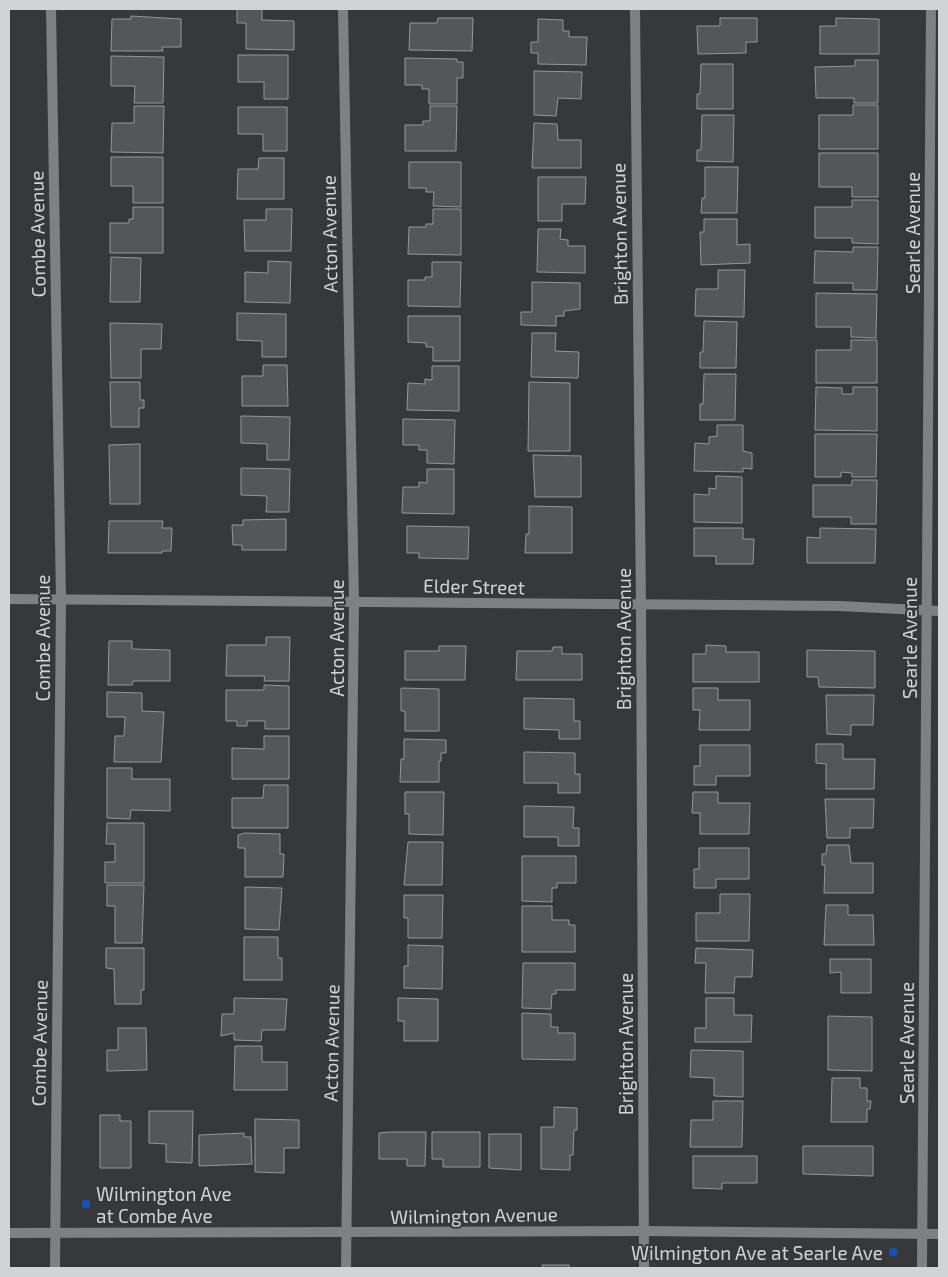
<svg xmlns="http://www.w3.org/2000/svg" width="948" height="1277" viewBox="0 0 948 1277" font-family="'Exo 2',sans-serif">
<rect width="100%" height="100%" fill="#36383a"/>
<g fill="#545658" stroke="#949699">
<polygon points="237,9 262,9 262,20 294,21 294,50 246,49 246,23 237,23"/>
<polygon points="131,16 181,19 181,47 162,47 163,51 111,51 112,19 131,19"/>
<polygon points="438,18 473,18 472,51 409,50 410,23 437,23"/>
<polygon points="720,18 757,18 757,42 746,42 746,53 698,54 697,26 720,26"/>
<polygon points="836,18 879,19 879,54 820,54 820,26 836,26"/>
<polygon points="538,19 563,20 563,31 569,31 569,37 587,37 586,65 538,64 538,53 531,53 531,42 538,42"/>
<polygon points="238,55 288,55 288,99 264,99 264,82 238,82"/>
<polygon points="111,56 164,57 163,103 134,103 135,86 111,86"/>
<polygon points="405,58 457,59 457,62 463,62 463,78 457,78 457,104 429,104 429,89 422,89 422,85 405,85"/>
<polygon points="855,60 878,60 878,103 854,103 854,98 816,98 815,67 855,66"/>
<polygon points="701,64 733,64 733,109 697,109 697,94 700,94"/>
<polygon points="534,71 582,72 581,99 558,98 556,116 534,115"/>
<polygon points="853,105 878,105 878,149 819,149 819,115 853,115"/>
<polygon points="134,106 164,106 163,153 111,152 112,123 134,123"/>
<polygon points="430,106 457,106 456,151 405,151 405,125 423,125 423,121 430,121"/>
<polygon points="238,107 287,107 287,151 263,151 263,134 238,134"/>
<polygon points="702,115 734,115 733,162 697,161 697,150 701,150"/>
<polygon points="534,123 557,124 558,140 581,140 581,168 532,168"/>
<polygon points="819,153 878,153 878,197 852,197 852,187 819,187"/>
<polygon points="111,157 163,157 163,203 133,203 133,186 111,186"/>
<polygon points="259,158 284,158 284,199 237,199 238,169 258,169"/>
<polygon points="409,162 461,162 461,207 433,206 434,192 426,192 426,188 409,188"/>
<polygon points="705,167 738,167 737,213 701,213 702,198 705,198"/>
<polygon points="538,177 586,177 585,204 562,204 562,221 538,221"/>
<polygon points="852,200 878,200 878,244 852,243 852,238 815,238 815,207 852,207"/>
<polygon points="133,207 163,207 163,253 110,253 110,223 129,223 129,219 133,219"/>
<polygon points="266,209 292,209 291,251 245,251 244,220 266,220"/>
<polygon points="433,209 461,209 461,255 408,254 409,227 426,227 426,224 433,224"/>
<polygon points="704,219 737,219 737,245 750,244 750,263 701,265 700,232 704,232"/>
<polygon points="538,229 561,229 560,239 568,240 568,246 585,246 585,273 537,272"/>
<polygon points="853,247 878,247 877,290 853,290 853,283 814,283 815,251 853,252"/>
<polygon points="111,257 141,258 140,302 110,302"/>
<polygon points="268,261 291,262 290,303 245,302 245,272 268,273"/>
<polygon points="432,262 461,262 460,307 408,306 408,280 425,280 425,277 432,277"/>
<polygon points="718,270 745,270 744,317 695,316 696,289 718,289"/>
<polygon points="532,282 580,283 580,309 564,311 564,316 556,316 556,326 521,325 521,312 532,312"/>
<polygon points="816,293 877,294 876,338 851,337 851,327 816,327"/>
<polygon points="237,313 286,314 286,357 262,357 262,341 237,340"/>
<polygon points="408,316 460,316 460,361 433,361 433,347 426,347 426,343 408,342"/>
<polygon points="704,321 737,322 736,368 700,368 700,352 703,352"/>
<polygon points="110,323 162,324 161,349 141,349 141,378 111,378"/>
<polygon points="532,333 556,333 555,351 579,352 578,378 531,377"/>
<polygon points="851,340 877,340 877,383 816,383 816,350 851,350"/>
<polygon points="263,365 287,365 288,406 242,406 242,376 263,376"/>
<polygon points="432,366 459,366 459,411 407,410 408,383 425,384 425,379 432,380"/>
<polygon points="704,374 736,374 735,420 700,420 700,404 703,404"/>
<polygon points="110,382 140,382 140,400 144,400 144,408 139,408 139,427 111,427"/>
<polygon points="529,382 570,383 570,451 528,451"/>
<polygon points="816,387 842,388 842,394 853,394 853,387 877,387 877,431 815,430"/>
<polygon points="241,416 290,417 289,460 267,460 267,444 241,443"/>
<polygon points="403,419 455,420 454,464 427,463 427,450 419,450 419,445 403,445"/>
<polygon points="717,425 743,425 743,451 752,453 752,469 743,468 743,472 694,471 695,443 709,444 709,437 717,436"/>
<polygon points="815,434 877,434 876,477 852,477 852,473 841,472 841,477 815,477"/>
<polygon points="140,444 140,504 110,504 109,445"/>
<polygon points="533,455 581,456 581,497 535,497"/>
<polygon points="241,468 290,469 289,512 266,512 267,496 241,495"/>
<polygon points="427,469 454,469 454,514 402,513 403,487 419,487 419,482 427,483"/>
<polygon points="716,476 742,477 742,523 694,522 694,494 709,495 709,488 716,489"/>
<polygon points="852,480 877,480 876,524 851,524 851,517 813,517 813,485 852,485"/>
<polygon points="529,506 572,507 572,553 525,553 526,534 529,534"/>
<polygon points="286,519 286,550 242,550 242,545 233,545 232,525 243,525 243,520"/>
<polygon points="109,521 163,521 162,528 172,528 171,551 162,551 162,553 108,553"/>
<polygon points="407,526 469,527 468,559 419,558 419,553 407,553"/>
<polygon points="694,528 743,528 743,539 754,539 753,564 716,564 716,556 694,556"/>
<polygon points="820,528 876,529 875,563 807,563 807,537 820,538"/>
<polygon points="266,637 290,637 289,681 264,681 265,676 226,676 227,645 266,645"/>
<polygon points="109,641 132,641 132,649 170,650 170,681 133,681 132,685 108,685"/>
<polygon points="706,645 726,646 726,652 759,652 759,682 693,682 693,654 706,654"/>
<polygon points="439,646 466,646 465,680 405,680 405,651 439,651"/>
<polygon points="553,647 562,647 562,654 582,654 582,680 516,680 517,651 552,651"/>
<polygon points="807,650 875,651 875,688 819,687 818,677 807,677"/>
<polygon points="264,685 289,686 289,729 265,729 265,721 247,721 247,726 237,726 237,721 226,721 226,690 264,690"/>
<polygon points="401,688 439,689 439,731 405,731 405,711 401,711"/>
<polygon points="693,688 718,688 718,700 750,700 750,730 699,730 700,710 693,710"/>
<polygon points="107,692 142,693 142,711 164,712 161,762 114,762 115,736 124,736 125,717 107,717"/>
<polygon points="826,695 874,695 873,725 851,725 851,735 827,734"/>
<polygon points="524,698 574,699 574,721 580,721 580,739 559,739 559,730 524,729"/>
<polygon points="264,736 289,736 289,779 232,779 232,748 264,749"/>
<polygon points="404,739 446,740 446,753 441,753 441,761 439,761 439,782 400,782 401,759 404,759"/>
<polygon points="816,744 843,744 843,759 875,759 874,789 826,789 826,764 816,763"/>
<polygon points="700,745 750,745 750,776 716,776 716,785 694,785 694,766 700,766"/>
<polygon points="524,752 575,753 575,774 580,774 580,793 558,793 558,783 524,783"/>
<polygon points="107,768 132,768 132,779 170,779 170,811 131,810 130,819 107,818"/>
<polygon points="264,785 288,785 288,828 232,828 232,798 263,798"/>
<polygon points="405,792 444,792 443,835 409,834 409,814 405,814"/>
<polygon points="693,792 718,792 718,803 750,803 749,834 700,834 700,813 692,813"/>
<polygon points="825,799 874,799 873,828 850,828 850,838 827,838"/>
<polygon points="524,806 574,807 573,828 579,828 579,846 558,846 558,837 524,837"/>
<polygon points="107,823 144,823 144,883 105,883 105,862 115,862 115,844 106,844"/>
<polygon points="245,833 280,834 280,854 284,854 283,877 245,877 245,848 238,848 238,835"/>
<polygon points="408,842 443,842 442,885 404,885"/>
<polygon points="827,845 849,845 851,863 873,863 873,893 824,893 825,865 822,865 822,854 826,854"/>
<polygon points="699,848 749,848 749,879 716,879 716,888 694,888 694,869 699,869"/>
<polygon points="522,856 576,856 576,883 557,883 557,888 552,888 552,902 522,901"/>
<polygon points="107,885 144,885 142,943 115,943 115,906 107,906"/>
<polygon points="245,887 282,888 279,930 245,929"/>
<polygon points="720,894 750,894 749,941 696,941 696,913 720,913"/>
<polygon points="404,895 443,895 442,938 408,938 408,918 404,918"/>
<polygon points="826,905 848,905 848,915 873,915 874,945 824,945"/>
<polygon points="522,906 552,906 552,920 569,920 569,925 575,925 575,952 522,952"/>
<polygon points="244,937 278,937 278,958 282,958 282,980 244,980"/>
<polygon points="408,945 443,946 442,989 404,988 404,966 408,966"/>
<polygon points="106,948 144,948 144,990 141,990 141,1004 115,1004 114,969 106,968"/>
<polygon points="696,948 753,950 752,977 735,977 734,993 705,993 706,963 695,963"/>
<polygon points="830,959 871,959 871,993 841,993 841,972 830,973"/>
<polygon points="523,963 575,963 575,990 556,990 556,994 552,994 551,1009 522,1008"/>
<polygon points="234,998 287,999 285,1030 262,1030 261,1041 234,1040 234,1033 221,1036 222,1014 234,1014"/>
<polygon points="398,998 438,999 438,1041 404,1041 404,1021 398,1021"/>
<polygon points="706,998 734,998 734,1015 752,1015 751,1042 695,1042 695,1028 706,1028"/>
<polygon points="522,1013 551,1014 551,1027 558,1027 558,1033 575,1033 575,1060 522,1059"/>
<polygon points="828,1016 872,1017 872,1071 828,1070"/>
<polygon points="118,1028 146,1028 147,1070 107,1071 107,1050 118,1050"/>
<polygon points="235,1046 262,1046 262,1062 287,1062 287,1090 234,1090"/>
<polygon points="691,1050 743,1051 743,1097 714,1096 714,1078 690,1077"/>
<polygon points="832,1078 860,1078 860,1088 867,1088 867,1101 871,1101 870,1109 867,1109 867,1122 831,1122"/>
<polygon points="713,1101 743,1101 742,1147 690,1147 691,1120 713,1120"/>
<polygon points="554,1107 577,1108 577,1130 574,1130 573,1155 570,1155 570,1170 541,1169 541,1127 554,1127"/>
<polygon points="149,1111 193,1111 192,1163 166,1162 166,1144 149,1143"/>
<polygon points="100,1115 120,1115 120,1121 131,1121 131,1168 100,1168"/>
<polygon points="255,1119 299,1120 299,1148 284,1148 284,1173 255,1172"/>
<polygon points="389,1132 426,1132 425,1166 407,1166 407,1159 379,1159 379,1133"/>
<polygon points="432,1132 480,1132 480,1167 443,1167 443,1159 432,1159"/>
<polygon points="244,1133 244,1137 251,1137 252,1164 199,1166 199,1135"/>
<polygon points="489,1134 521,1134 521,1170 489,1168"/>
<polygon points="803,1146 873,1146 873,1176 803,1174"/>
<polygon points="693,1156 757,1156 757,1183 722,1183 722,1189 693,1188"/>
<polygon points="542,1265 569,1265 569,1268 534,1268 543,1268"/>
</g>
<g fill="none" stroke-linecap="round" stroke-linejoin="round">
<g stroke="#7f8082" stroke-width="10">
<polyline points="51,9 61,599 55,1268"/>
<polyline points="343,9 354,602 346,1268"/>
<polyline points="635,9 641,606 644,1268"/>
<polyline points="9,599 840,606 939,611"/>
<polyline points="9,1233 644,1231 939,1234"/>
<polyline points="922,1268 931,9"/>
</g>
</g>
<g fill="#1a4fb4" stroke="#36383a" stroke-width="2">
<rect x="81" y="1199" width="10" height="10" rx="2.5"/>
<rect x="888" y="1247" width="10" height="10" rx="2.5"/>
</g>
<g text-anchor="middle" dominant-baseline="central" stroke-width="4" stroke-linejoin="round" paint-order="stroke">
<g font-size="19" fill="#d1d3d4" stroke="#36383a">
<text transform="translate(912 233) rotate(-90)">Searle Avenue</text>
<text transform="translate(37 234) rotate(-91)">Combe Avenue</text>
<text transform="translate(329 234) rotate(-91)">Acton Avenue</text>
<text transform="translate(619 234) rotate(-91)">Brighton Avenue</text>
<text transform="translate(474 586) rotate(1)">Elder Street</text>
<text transform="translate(42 638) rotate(-90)">Combe Avenue</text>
<text transform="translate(336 638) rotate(-90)">Acton Avenue</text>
<text transform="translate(909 638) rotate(-90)">Searle Avenue</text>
<text transform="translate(623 639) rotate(-90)">Brighton Avenue</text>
<text transform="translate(39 1043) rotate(-89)">Combe Avenue</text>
<text transform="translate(331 1043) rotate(-89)">Acton Avenue</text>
<text transform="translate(906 1043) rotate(-90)">Searle Avenue</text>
<text transform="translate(625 1044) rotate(-90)">Brighton Avenue</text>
<text transform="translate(474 1215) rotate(-1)">Wilmington Avenue</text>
</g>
<g font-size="19" fill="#d1d3d4" stroke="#36383a" text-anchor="start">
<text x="96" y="1193">Wilmington Ave<tspan x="96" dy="22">at Combe Ave</tspan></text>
<text x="883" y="1252" text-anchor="end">Wilmington Ave at Searle Ave</text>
</g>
</g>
<rect width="948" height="1277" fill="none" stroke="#d1d3d4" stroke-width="20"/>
</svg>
